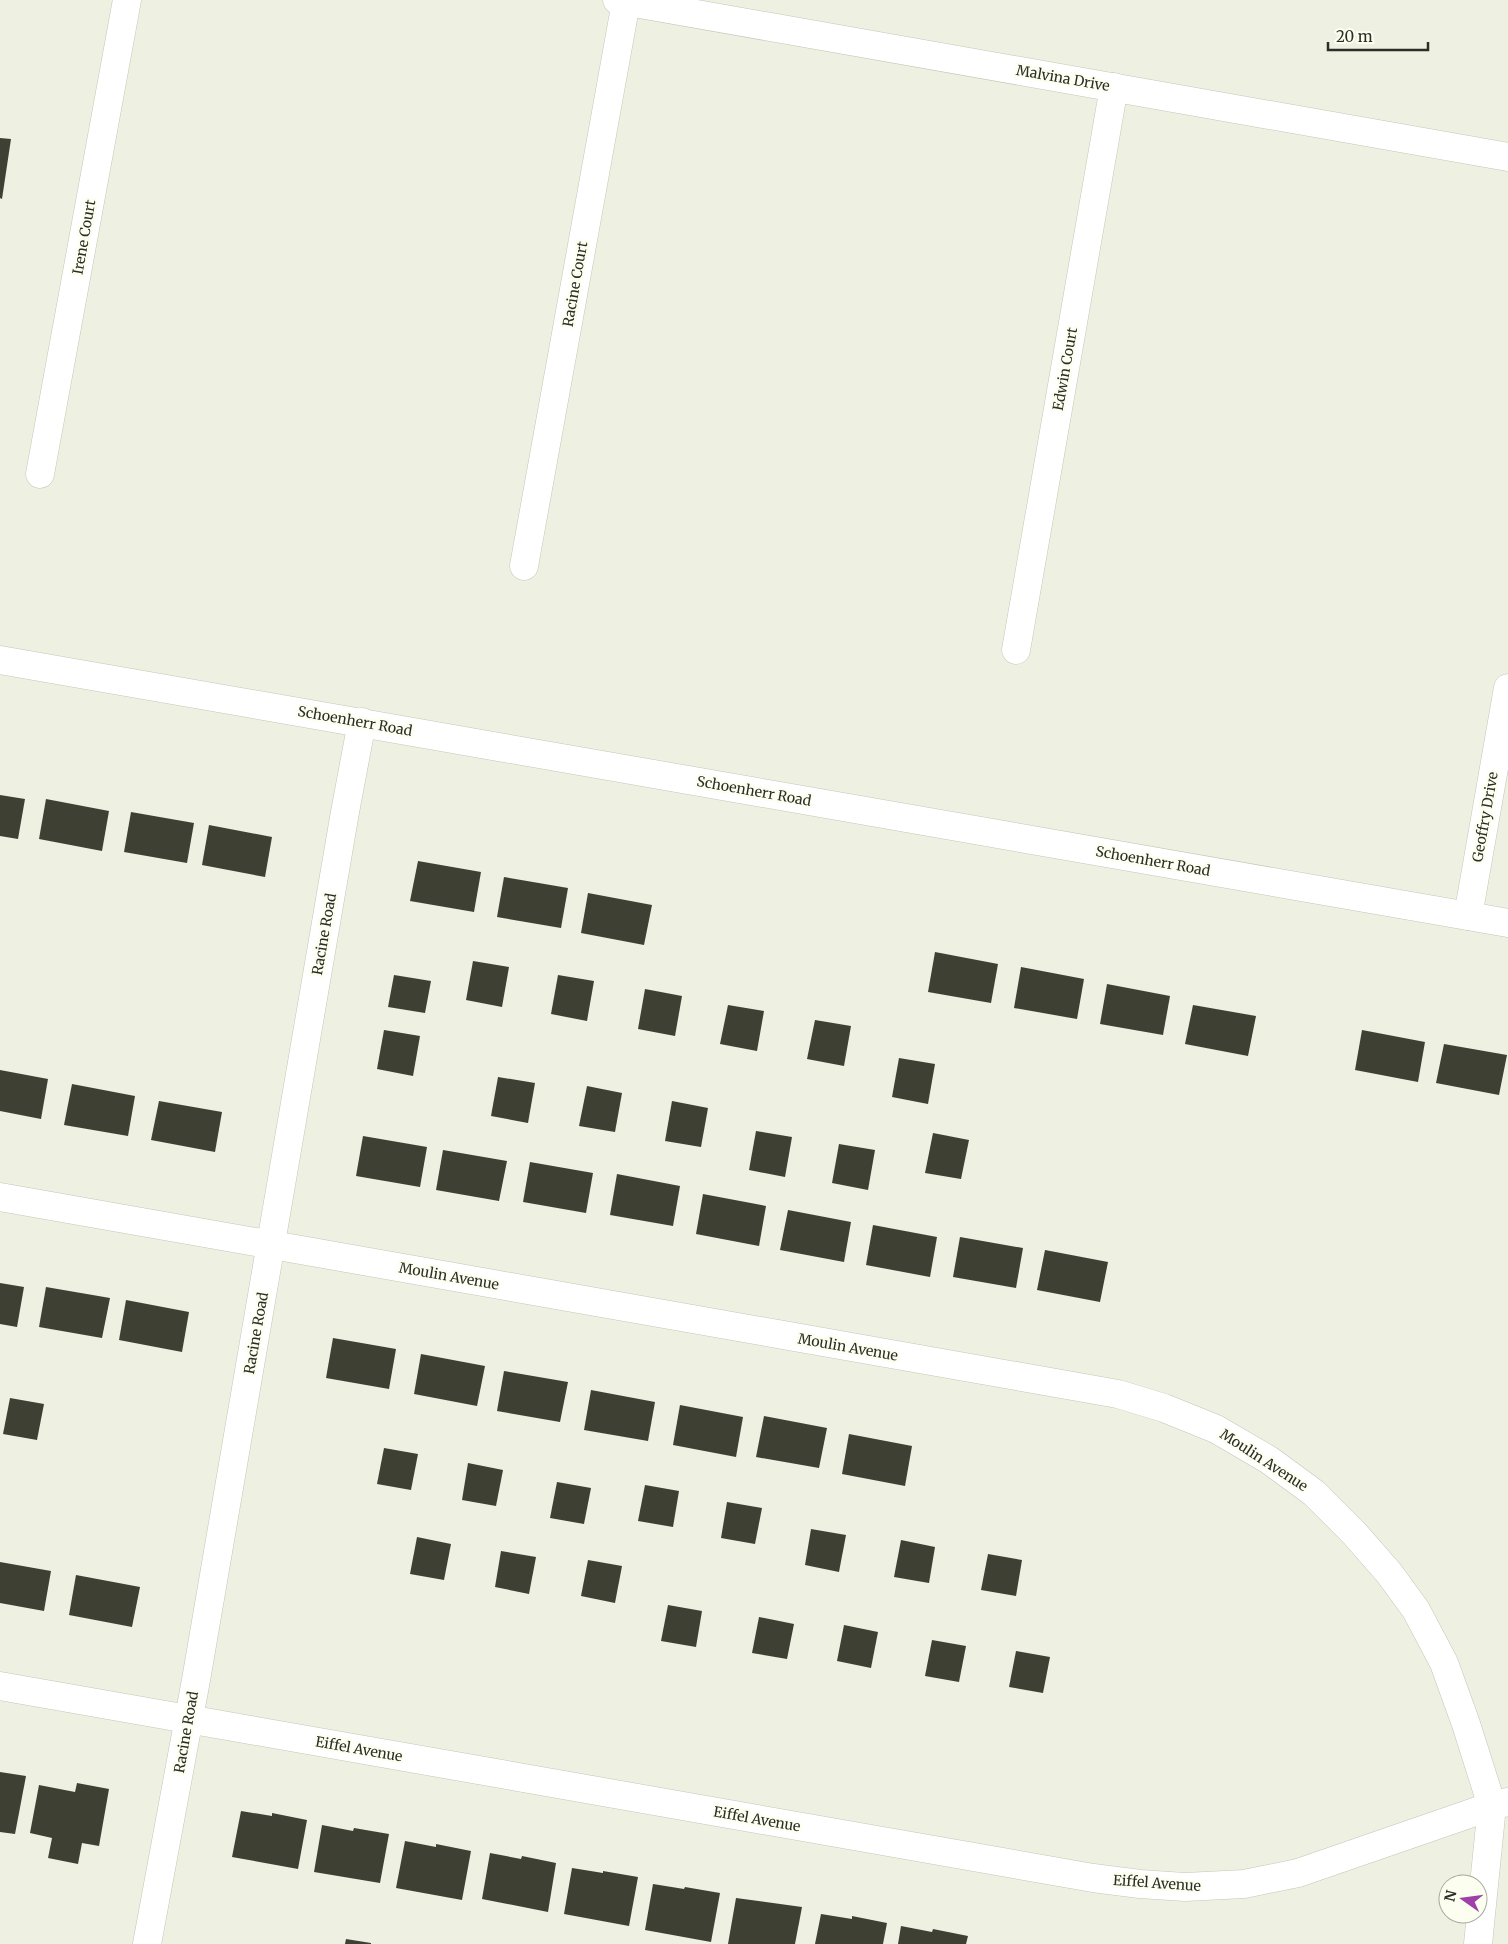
<svg xmlns="http://www.w3.org/2000/svg" width="1508" height="1944" viewBox="0 0 1508 1944" font-family="Merriweather,serif">
<rect width="100%" height="100%" fill="#eef0e1"/>
<g fill="#3e4034">
<polygon points="0,138 11,139 2,199 0,198"/>
<polygon points="0,795 25,799 18,839 0,836"/>
<polygon points="46,799 109,811 102,851 39,839"/>
<polygon points="131,812 194,823 187,863 124,852"/>
<polygon points="209,825 272,837 265,877 202,865"/>
<polygon points="418,861 481,872 474,912 410,901"/>
<polygon points="504,877 568,888 561,928 497,917"/>
<polygon points="588,893 652,905 644,945 581,933"/>
<polygon points="935,952 998,964 991,1003 928,992"/>
<polygon points="473,961 509,967 502,1007 466,1000"/>
<polygon points="1021,967 1084,979 1077,1019 1014,1008"/>
<polygon points="394,975 431,981 425,1013 388,1007"/>
<polygon points="558,975 594,981 587,1021 551,1014"/>
<polygon points="1107,984 1170,996 1163,1035 1100,1024"/>
<polygon points="645,989 682,996 675,1036 638,1029"/>
<polygon points="728,1005 764,1011 757,1051 720,1044"/>
<polygon points="1193,1005 1256,1016 1248,1056 1185,1044"/>
<polygon points="815,1020 851,1026 844,1066 807,1059"/>
<polygon points="384,1030 420,1036 413,1076 377,1069"/>
<polygon points="1362,1030 1425,1042 1418,1082 1355,1070"/>
<polygon points="1444,1044 1507,1055 1499,1095 1436,1083"/>
<polygon points="899,1058 935,1064 928,1104 892,1097"/>
<polygon points="0,1070 48,1079 41,1119 0,1111"/>
<polygon points="498,1077 535,1083 528,1123 491,1116"/>
<polygon points="72,1084 135,1096 128,1136 64,1125"/>
<polygon points="587,1086 622,1093 615,1132 579,1126"/>
<polygon points="159,1101 222,1112 215,1152 151,1140"/>
<polygon points="672,1101 708,1108 701,1147 665,1141"/>
<polygon points="756,1131 792,1137 785,1177 749,1170"/>
<polygon points="933,1133 969,1140 961,1179 925,1173"/>
<polygon points="363,1136 427,1147 420,1187 356,1176"/>
<polygon points="839,1144 875,1150 868,1190 832,1183"/>
<polygon points="443,1150 507,1161 499,1201 436,1190"/>
<polygon points="530,1162 593,1173 586,1213 523,1202"/>
<polygon points="617,1174 680,1186 673,1226 610,1215"/>
<polygon points="703,1194 766,1206 759,1246 696,1234"/>
<polygon points="788,1210 851,1222 844,1262 780,1250"/>
<polygon points="873,1225 937,1237 930,1277 866,1265"/>
<polygon points="960,1237 1023,1248 1016,1288 953,1277"/>
<polygon points="1045,1250 1108,1262 1100,1302 1037,1290"/>
<polygon points="0,1283 24,1287 17,1327 0,1324"/>
<polygon points="46,1287 110,1298 102,1338 39,1327"/>
<polygon points="126,1300 189,1312 182,1352 119,1340"/>
<polygon points="333,1338 396,1349 389,1389 326,1378"/>
<polygon points="421,1354 485,1366 477,1406 414,1394"/>
<polygon points="504,1371 568,1382 560,1422 497,1411"/>
<polygon points="591,1390 655,1402 648,1441 584,1430"/>
<polygon points="10,1398 44,1404 37,1440 3,1434"/>
<polygon points="680,1405 743,1417 736,1457 673,1445"/>
<polygon points="764,1416 827,1428 819,1468 756,1457"/>
<polygon points="849,1434 912,1446 905,1486 842,1474"/>
<polygon points="384,1448 418,1454 411,1490 377,1484"/>
<polygon points="468,1463 503,1470 496,1506 462,1500"/>
<polygon points="557,1482 591,1488 584,1524 550,1518"/>
<polygon points="645,1485 679,1491 673,1527 638,1521"/>
<polygon points="727,1502 762,1508 755,1544 721,1538"/>
<polygon points="811,1529 846,1535 839,1572 805,1565"/>
<polygon points="417,1537 451,1544 444,1580 410,1574"/>
<polygon points="901,1540 935,1547 929,1583 894,1577"/>
<polygon points="501,1551 536,1557 529,1594 495,1587"/>
<polygon points="988,1554 1022,1560 1016,1596 981,1590"/>
<polygon points="588,1560 622,1566 615,1603 581,1596"/>
<polygon points="0,1562 51,1571 44,1611 0,1603"/>
<polygon points="76,1575 140,1587 132,1627 69,1615"/>
<polygon points="668,1605 702,1611 696,1647 661,1641"/>
<polygon points="759,1617 794,1624 787,1659 752,1653"/>
<polygon points="844,1625 878,1632 871,1668 837,1661"/>
<polygon points="932,1640 966,1646 959,1682 925,1676"/>
<polygon points="1016,1651 1050,1657 1043,1693 1009,1687"/>
<polygon points="0,1772 26,1776 15,1834 0,1832"/>
<polygon points="77,1783 109,1789 99,1846 82,1843 78,1864 48,1858 52,1838 30,1833 39,1785 75,1792"/>
<polygon points="241,1811 272,1816 272,1813 307,1820 298,1869 232,1857"/>
<polygon points="322,1825 353,1831 354,1828 389,1834 380,1883 314,1872"/>
<polygon points="405,1841 436,1847 436,1844 471,1851 462,1900 396,1888"/>
<polygon points="490,1853 521,1859 522,1856 556,1863 548,1912 482,1899"/>
<polygon points="572,1868 603,1873 603,1871 638,1877 629,1926 564,1914"/>
<polygon points="653,1884 684,1889 685,1887 720,1893 711,1942 645,1930"/>
<polygon points="736,1898 802,1907 795,1944 728,1944"/>
<polygon points="821,1914 852,1919 852,1916 887,1923 883,1944 815,1944"/>
<polygon points="901,1926 932,1932 933,1929 968,1936 966,1944 898,1944"/>
<polygon points="346,1939 371,1943 371,1944 345,1944"/>
</g>
<g fill="none" stroke-linecap="round" stroke-linejoin="round">
<g stroke="#c4c6b7" stroke-width="29">
<g id="street">
<polyline points="617,0 1508,157"/>
<polyline points="40,474 127,0"/>
<polyline points="524,566 626,2"/>
<polyline points="1016,650 1114,87"/>
<polyline points="1468,916 1508,688"/>
<polyline points="0,1197 1118,1394 1164,1408 1216,1429 1269,1460 1314,1493 1354,1533 1389,1573 1416,1610 1444,1663 1466,1724 1492,1806 1478,1944"/>
<polyline points="0,1686 1093,1878 1140,1884 1185,1887 1244,1884 1298,1873 1492,1806 1507,1802"/>
<polyline points="147,1944 196,1680 345,812 362,722"/>
</g>
</g>
<g stroke="#c4c6b7" stroke-width="29">
<polyline id="secondary" points="0,660 1508,923"/>
</g>
<use href="#street" stroke="#fff" stroke-width="28"/>
<use href="#secondary" stroke="#fff" stroke-width="28"/>
</g>
<g text-anchor="middle" dominant-baseline="central" stroke-width="5" stroke-linejoin="round" paint-order="stroke">
<g font-size="14" fill="#2c2d27" stroke="#fcfeef">
<text transform="translate(1063 78) rotate(10)">Malvina Drive</text>
<text transform="translate(84 237) rotate(-80)">Irene Court</text>
<text transform="translate(575 284) rotate(-80)">Racine Court</text>
<text transform="translate(1065 369) rotate(-80)">Edwin Court</text>
<text transform="translate(355 721) rotate(10)">Schoenherr Road</text>
<text transform="translate(754 791) rotate(10)">Schoenherr Road</text>
<text transform="translate(1485 817) rotate(-80)">Geoffry Drive</text>
<text transform="translate(1153 861) rotate(10)">Schoenherr Road</text>
<text transform="translate(324 934) rotate(-80)">Racine Road</text>
<text transform="translate(449 1276) rotate(10)">Moulin Avenue</text>
<text transform="translate(256 1333) rotate(-80)">Racine Road</text>
<text transform="translate(848 1347) rotate(10)">Moulin Avenue</text>
<text transform="translate(1264 1460) rotate(33)">Moulin Avenue</text>
<text transform="translate(186 1732) rotate(-80)">Racine Road</text>
<text transform="translate(359 1749) rotate(10)">Eiffel Avenue</text>
<text transform="translate(757 1819) rotate(10)">Eiffel Avenue</text>
<text transform="translate(1157 1883) rotate(4)">Eiffel Avenue</text>
</g>
</g>
<g transform="translate(1463 1899) rotate(284)"><circle r="24" fill="#fcfeef" stroke="#a9aa9f"/>
<path d="M0-4L9 19L0 12L-9 19Z" fill="#9f40a9"/>
<text y="-8" font-size="14" font-weight="bold" text-anchor="middle" fill="#2c2d27">N</text>
</g>
<path d="M1328 42v8h100v-8" fill="none" stroke="#2c2d27" stroke-width="2.5"/>
<text x="1336" y="42" font-size="15" fill="#2c2d27" stroke="#fcfeef" stroke-width="4" paint-order="stroke">20 m</text>
</svg>
